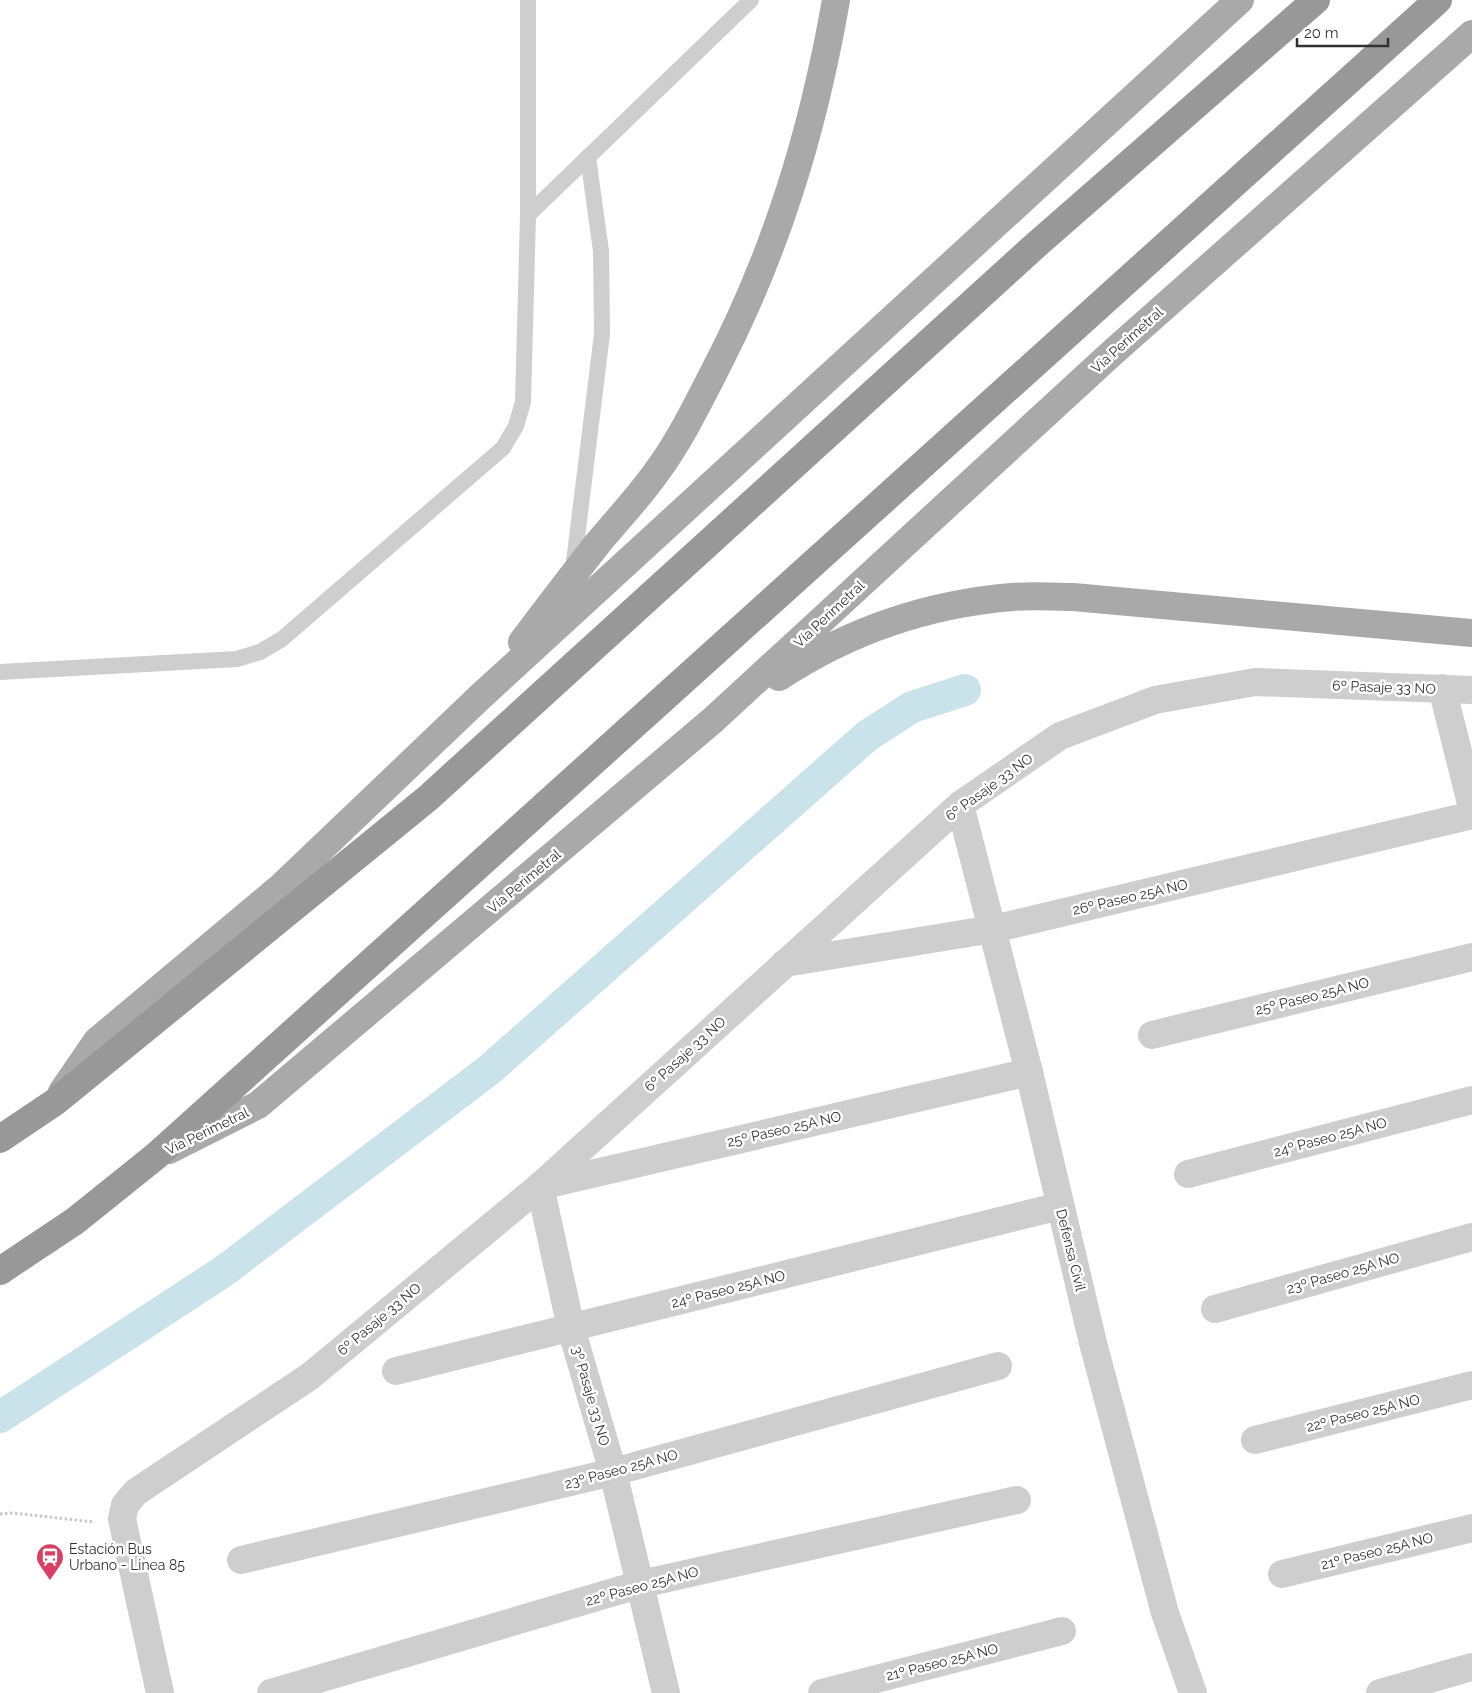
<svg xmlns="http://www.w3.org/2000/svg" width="1472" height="1693" viewBox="0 0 1472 1693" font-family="Raleway,sans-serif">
<rect width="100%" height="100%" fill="#fff"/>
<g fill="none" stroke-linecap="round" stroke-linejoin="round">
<polyline stroke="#cae2e9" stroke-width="32" points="0,1417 224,1271 489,1070 867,736 912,707 965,690"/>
<polyline stroke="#c8c8c8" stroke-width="3" stroke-dasharray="2.5 2.5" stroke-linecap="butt" points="0,1514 13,1513 94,1522"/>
<g stroke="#cecece" stroke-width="16">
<polyline points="528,215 751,0"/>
<polyline points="573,570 602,334 601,251 588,157"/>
<polyline points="0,672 237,659 260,652 282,639 503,448 516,426 523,402 528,215 528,0"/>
</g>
<g stroke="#cecece" stroke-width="28">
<polyline points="1442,688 1472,807"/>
<polyline points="960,805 1029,1072 1093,1343 1165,1613 1193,1693"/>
<polyline points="785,963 993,929 1472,815"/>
<polyline points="1152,1035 1472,957"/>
<polyline points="1188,1174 1472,1100"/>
<polyline points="1215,1309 1472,1237"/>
<polyline points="396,1371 1060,1206"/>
<polyline points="1255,1440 1472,1385"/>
<polyline points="241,1560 613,1472 998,1366"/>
<polyline points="1282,1574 1472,1528"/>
<polyline points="160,1693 122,1519 125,1505 136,1492 309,1377 540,1186 960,805 1060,736 1155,700 1255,682 1472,690"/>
<polyline points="271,1693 641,1584 1017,1500"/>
<polyline points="666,1693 613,1472 571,1328 540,1186 1029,1072"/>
<polyline points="822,1693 1062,1631"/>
<polyline points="1380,1693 1472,1667"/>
</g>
<g stroke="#a9a9a9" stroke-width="28">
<path d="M522,642C547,609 572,576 598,543C618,519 640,496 658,470C680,440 697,405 714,372C776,253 813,132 836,0"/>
<path d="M779,677C849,631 928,604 1012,597C1032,595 1053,597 1073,597L1472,633"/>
<polyline points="62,1092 97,1041 282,886 481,696 1240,0"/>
<polyline points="169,1150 258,1105 713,720 1112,353 1472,34"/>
</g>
<g stroke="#989898" stroke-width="28">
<polyline points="0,1139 55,1102 428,798 1036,245 1316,0"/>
<polyline points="0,1271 75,1221 156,1156 1438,0"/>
</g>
</g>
<defs>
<g id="station-pin" transform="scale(1.4375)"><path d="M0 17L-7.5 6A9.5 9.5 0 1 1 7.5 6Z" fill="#db3f63" stroke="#fff"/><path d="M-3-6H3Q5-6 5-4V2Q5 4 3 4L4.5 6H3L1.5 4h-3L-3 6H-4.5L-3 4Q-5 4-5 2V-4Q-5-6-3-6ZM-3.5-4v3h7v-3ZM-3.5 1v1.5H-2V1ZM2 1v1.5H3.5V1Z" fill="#fff"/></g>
</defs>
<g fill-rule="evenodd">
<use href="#station-pin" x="50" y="1557"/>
</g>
<g text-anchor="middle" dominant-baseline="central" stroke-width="5" stroke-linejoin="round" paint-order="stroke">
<g font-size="14" fill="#313131" stroke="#fff">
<text transform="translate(1127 340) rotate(-42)">Vía Perimetral</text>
<text transform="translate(829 614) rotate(-43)">Vía Perimetral</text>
<text transform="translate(1384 687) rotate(2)">6º Pasaje 33 NO</text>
<text transform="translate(989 787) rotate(-36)">6º Pasaje 33 NO</text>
<text transform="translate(524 881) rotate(-40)">Vía Perimetral</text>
<text transform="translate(1130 897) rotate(-13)">26º Paseo 25A NO</text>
<text transform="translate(1312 996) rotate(-14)">25º Paseo 25A NO</text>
<text transform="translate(685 1054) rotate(-42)">6º Pasaje 33 NO</text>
<text transform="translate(784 1129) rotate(-13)">25º Paseo 25A NO</text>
<text transform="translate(207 1131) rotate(-26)">Vía Perimetral</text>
<text transform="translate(1330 1137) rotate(-15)">24º Paseo 25A NO</text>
<text transform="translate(1071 1250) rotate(76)">Defensa Civil</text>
<text transform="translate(1343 1273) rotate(-16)">23º Paseo 25A NO</text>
<text transform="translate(728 1289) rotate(-14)">24º Paseo 25A NO</text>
<text transform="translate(379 1319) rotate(-40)">6º Pasaje 33 NO</text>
<text transform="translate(591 1396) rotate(74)">3º Pasaje 33 NO</text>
<text transform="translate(1363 1413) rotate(-14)">22º Paseo 25A NO</text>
<text transform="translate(621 1469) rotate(-15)">23º Paseo 25A NO</text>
<text transform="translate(1377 1551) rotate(-14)">21º Paseo 25A NO</text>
<text transform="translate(642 1586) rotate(-15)">22º Paseo 25A NO</text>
<text transform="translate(942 1662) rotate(-14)">21º Paseo 25A NO</text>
</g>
<g font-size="14" fill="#313131" stroke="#fff" text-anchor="start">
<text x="69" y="1549">Estación Bus<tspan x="69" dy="16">Urbano - Linea 85</tspan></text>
</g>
</g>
<path d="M1297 38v8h91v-8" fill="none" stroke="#313131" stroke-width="2.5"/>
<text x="1304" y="38" font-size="15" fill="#313131" stroke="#ffffff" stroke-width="4" paint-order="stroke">20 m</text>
</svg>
